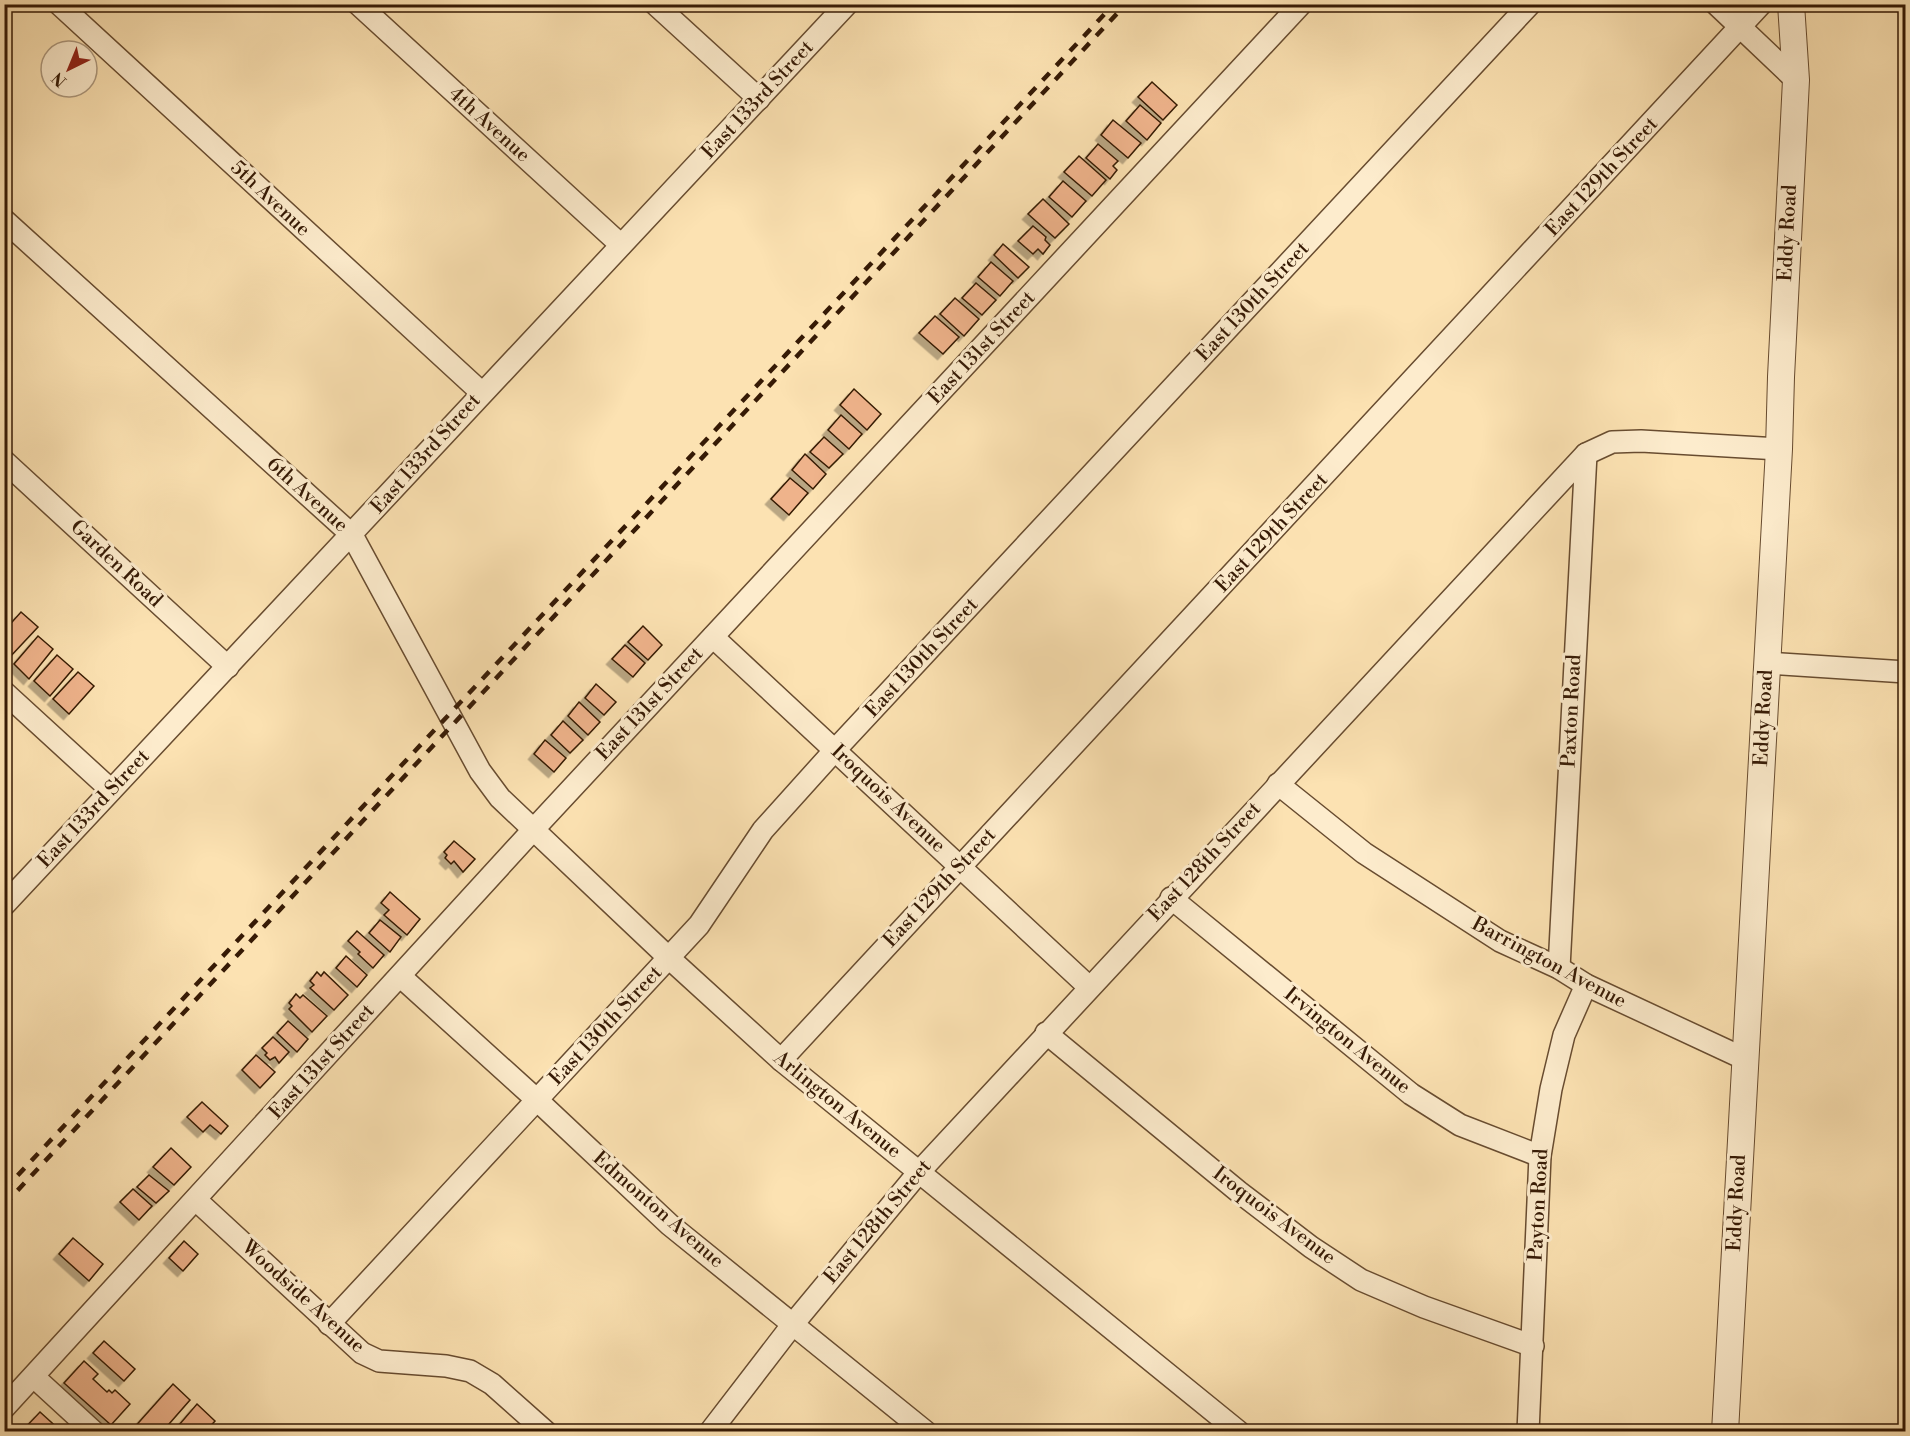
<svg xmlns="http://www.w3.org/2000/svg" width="1910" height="1436" viewBox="0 0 1910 1436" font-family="'Libre Bodoni',serif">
<defs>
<filter id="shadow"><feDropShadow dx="-5.5" dy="5.5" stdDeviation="0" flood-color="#0004"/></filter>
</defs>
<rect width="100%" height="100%" fill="#fce2b2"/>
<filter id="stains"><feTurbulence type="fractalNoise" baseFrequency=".00333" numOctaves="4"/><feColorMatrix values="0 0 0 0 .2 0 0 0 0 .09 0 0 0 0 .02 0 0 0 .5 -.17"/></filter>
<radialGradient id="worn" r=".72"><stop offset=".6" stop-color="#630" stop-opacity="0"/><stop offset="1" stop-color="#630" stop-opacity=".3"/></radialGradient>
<g fill="#efb38b" stroke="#361a05" stroke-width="1.5" filter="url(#shadow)">
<polygon points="1152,82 1177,105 1163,120 1138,97"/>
<polygon points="1140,105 1161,123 1147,140 1126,121"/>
<polygon points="1113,120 1141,143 1128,158 1101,135"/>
<polygon points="1098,144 1118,161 1113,166 1117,170 1110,179 1086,158"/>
<polygon points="1079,156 1106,180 1092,196 1064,172"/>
<polygon points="1063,181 1086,201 1072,217 1049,197"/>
<polygon points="1043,199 1069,224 1055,238 1028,214"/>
<polygon points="1033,226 1046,237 1045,240 1050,245 1043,254 1038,249 1033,254 1018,241"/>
<polygon points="1003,244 1029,267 1018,278 994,255"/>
<polygon points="991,262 1013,281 1000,296 978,277"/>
<polygon points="976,283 996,300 982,315 962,298"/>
<polygon points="955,298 979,319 964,336 940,314"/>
<polygon points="935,316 959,337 943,354 919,333"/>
<polygon points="854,389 881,414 867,430 840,405"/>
<polygon points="841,415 862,434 849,449 828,430"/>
<polygon points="824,437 843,454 829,468 810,452"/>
<polygon points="805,454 826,474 813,489 792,470"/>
<polygon points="790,478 808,493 789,515 771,499"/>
<polygon points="21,612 38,627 9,658 4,653 4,631"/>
<polygon points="643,626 662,645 648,660 628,642"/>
<polygon points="38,636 53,649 29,679 14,664"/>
<polygon points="625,645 645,663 633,677 612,659"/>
<polygon points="57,655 73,669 50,696 34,681"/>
<polygon points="78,672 94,686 69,714 53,699"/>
<polygon points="596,684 616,702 604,715 585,698"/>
<polygon points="579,702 600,722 588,735 568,716"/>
<polygon points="563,721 583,740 570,753 551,735"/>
<polygon points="545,740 566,758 554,772 534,754"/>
<polygon points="454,841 475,859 463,872 454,861 451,864 445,858 447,855 444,852"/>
<polygon points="390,892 420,919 407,935 384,915 389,910 381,903"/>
<polygon points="380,920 401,937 390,952 369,933"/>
<polygon points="357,931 384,955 373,968 358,954 360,952 348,941"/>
<polygon points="346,956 367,975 357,987 336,968"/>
<polygon points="317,972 321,976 324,972 348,995 334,1010 310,988 314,985 310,981"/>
<polygon points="296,994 300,998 303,995 327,1016 312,1032 289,1009 292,1006 289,1003"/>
<polygon points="288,1021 308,1039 297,1052 277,1033"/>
<polygon points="273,1037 289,1052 279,1063 275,1057 270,1060 265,1055 267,1053 262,1048"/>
<polygon points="256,1055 275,1072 260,1088 242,1070"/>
<polygon points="202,1102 228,1126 221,1134 210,1125 203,1132 187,1117"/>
<polygon points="171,1148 191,1167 174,1185 153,1167"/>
<polygon points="149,1175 169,1191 156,1203 137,1187"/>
<polygon points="133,1189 152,1206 139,1220 120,1202"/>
<polygon points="73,1238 103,1264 89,1281 59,1254"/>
<polygon points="184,1241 198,1254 183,1271 169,1258"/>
<polygon points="104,1341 135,1369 124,1381 93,1353"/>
<polygon points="84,1361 98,1374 93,1379 107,1392 109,1390 112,1393 115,1390 130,1404 111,1425 64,1383"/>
<polygon points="173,1384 190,1400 162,1432 134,1432 132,1430"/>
<polygon points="197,1404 215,1421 205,1432 173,1432"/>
<polygon points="40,1412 62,1432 22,1431"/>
</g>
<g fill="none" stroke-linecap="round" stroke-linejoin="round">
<g stroke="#684c30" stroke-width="24">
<g id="minor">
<polyline points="59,4 482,393"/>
<polyline points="358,4 621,245"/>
<polyline points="655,4 759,99"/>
<polyline points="1716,4 1796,80"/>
<polyline points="4,220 352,535 480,771 500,798 669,958 781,1060 1239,1432"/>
<polyline points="4,461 228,667"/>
<polyline points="713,637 1089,987"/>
<polyline points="1767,663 1906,672"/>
<polyline points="4,692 111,790"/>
<polyline points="1278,784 1364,853 1500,941 1559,968 1586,985 1745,1059"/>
<polyline points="1171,898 1411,1094 1460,1125 1540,1156"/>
<polyline points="4,905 847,4"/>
<polyline points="1559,968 1586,454"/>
<polyline points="400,976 537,1100 670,1225 926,1432"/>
<polyline points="1046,1033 1239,1192 1311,1247 1361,1280 1424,1307 1533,1346"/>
<polyline points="781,1060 1761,4"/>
<polyline points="196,1200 362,1353 379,1361 446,1366 470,1371 492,1384 546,1432"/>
<polyline points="329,1324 699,925 763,830 835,750 1530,4"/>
<polyline points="34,1377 94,1432"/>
<polyline points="4,1408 533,830 1301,4"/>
<polyline points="710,1432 793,1324 919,1172 1586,454 1612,442 1641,441 1779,449"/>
<polyline points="1528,1432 1540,1156 1551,1089 1564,1035 1586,985"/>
</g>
</g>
<g stroke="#684c30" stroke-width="28">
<polyline id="tertiary" points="1725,1432 1779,449 1781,377 1796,80 1791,4"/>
</g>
<use href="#minor" stroke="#fdeccd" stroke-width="21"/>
<use href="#tertiary" stroke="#fdeccd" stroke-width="26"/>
<g stroke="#361a05" stroke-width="4.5" stroke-dasharray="10 10" stroke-linecap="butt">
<polyline points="4,1190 1114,4"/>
<polyline points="4,1205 1126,4"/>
</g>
</g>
<g text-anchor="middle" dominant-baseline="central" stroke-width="6" stroke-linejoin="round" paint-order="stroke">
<g font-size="20" fill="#361a05" stroke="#fdeccd">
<text transform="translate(758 100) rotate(-47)">East 133rd Street</text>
<text transform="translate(489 125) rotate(42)">4th Avenue</text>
<text transform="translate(1602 177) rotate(-47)">East 129th Street</text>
<text transform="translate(270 199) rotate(43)">5th Avenue</text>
<text transform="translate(1788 233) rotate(-87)">Eddy Road</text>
<text transform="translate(1253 302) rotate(-47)">East 130th Street</text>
<text transform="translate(982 348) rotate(-47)">East 131st Street</text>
<text transform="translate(426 454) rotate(-48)">East 133rd Street</text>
<text transform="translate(307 495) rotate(42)">6th Avenue</text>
<text transform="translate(1272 533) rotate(-47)">East 129th Street</text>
<text transform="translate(116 564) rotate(43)">Garden Road</text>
<text transform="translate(922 658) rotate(-47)">East 130th Street</text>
<text transform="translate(650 704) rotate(-47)">East 131st Street</text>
<text transform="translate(1572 711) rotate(-87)">Paxton Road</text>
<text transform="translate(1764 718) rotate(-87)">Eddy Road</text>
<text transform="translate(888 799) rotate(43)">Iroquois Avenue</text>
<text transform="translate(94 809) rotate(-47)">East 133rd Street</text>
<text transform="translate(1205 862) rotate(-47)">East 128th Street</text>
<text transform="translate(940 888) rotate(-47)">East 129th Street</text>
<text transform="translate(1549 963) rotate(28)">Barrington Avenue</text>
<text transform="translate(606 1026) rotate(-47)">East 130th Street</text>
<text transform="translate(1347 1041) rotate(39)">Irvington Avenue</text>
<text transform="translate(322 1062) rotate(-48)">East 131st Street</text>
<text transform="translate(837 1105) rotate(39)">Arlington Avenue</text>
<text transform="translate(1737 1203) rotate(-87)">Eddy Road</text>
<text transform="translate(1539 1205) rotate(-87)">Payton Road</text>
<text transform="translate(658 1210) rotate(41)">Edmonton Avenue</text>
<text transform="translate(1274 1216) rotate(37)">Iroquois Avenue</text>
<text transform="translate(878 1222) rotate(-50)">East 128th Street</text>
<text transform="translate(303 1297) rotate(42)">Woodside Avenue</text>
</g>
</g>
<rect width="1910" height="1436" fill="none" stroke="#fce2b2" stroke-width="24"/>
<rect x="6" y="6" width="1898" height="1424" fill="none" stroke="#361a05" stroke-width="3"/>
<rect x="12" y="12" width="1886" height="1412" fill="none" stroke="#361a05" stroke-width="1.5"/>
<g transform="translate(69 69) rotate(223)"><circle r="28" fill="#fdeccd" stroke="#ad987d" stroke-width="1.5"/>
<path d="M0-4.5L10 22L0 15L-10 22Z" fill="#8f2418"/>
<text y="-9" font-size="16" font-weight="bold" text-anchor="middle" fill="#361a05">N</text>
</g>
<rect width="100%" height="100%" filter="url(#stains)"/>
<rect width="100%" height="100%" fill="url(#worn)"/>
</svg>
